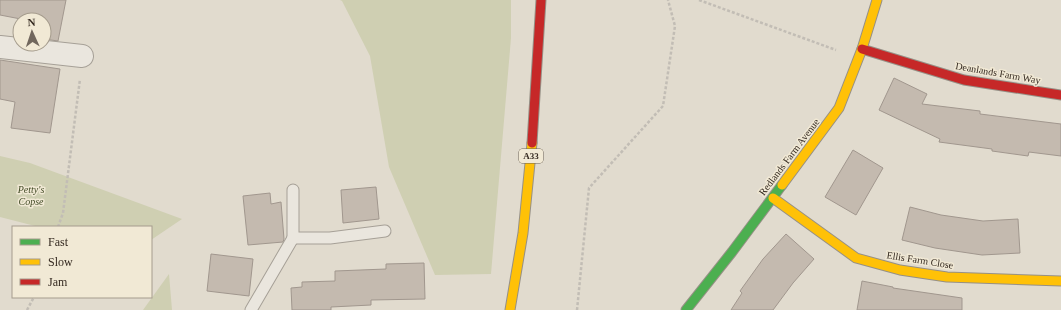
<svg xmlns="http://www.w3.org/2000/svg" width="1061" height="310" viewBox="0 0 1061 310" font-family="'Times New Roman',serif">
<rect width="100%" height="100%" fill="#e1dbce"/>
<g fill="#cfcfb2">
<polygon points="340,0 511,0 511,38 491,274 435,275 389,167 370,56 342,1"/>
<polygon points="0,156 30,163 182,219 151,240 151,227 39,227 0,217"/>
<polygon points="169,274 172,310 143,310"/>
</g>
<g fill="#c4baaf" stroke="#a1978e">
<polygon points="0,0 66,0 58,41 44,39 44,20 26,20 0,15"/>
<polygon points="0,60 60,69 50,133 11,128 15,102 0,99"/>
<polygon points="894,78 927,94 922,104 980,111 980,114 1061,124 1061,156 1029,152 1028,156 992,151 992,149 939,142 940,139 879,110"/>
<polygon points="853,150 883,168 856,215 825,197"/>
<polygon points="376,187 379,219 343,223 341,190"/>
<polygon points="270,193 271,204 281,202 284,239 283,242 248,245 243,196"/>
<polygon points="910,207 941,215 983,221 1018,219 1020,253 982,255 935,248 902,240"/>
<polygon points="786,234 814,259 793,283 773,310 731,310 742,293 740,291 763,259"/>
<polygon points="211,254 253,259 249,296 207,291"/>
<polygon points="424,263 425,299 371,300 371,305 331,307 331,310 292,310 291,288 302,287 302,282 335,281 335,271 386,269 386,264"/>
<polygon points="862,281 893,287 893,288 962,298 962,310 857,310"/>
</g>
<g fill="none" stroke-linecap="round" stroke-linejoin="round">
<g stroke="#a6a097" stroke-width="13">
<g id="lane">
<polyline points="293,190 293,238 330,238 385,231"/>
<polyline points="251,310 293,238"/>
</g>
</g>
<g stroke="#a6a097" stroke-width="24">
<polyline id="street" points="0,47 82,56"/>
</g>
<g stroke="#969086" stroke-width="11">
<polyline id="fast" points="686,310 732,252 782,185"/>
</g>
<g stroke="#969086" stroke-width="11">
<g id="slow">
<polyline points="782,185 839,108 862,49 877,0"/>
<polyline points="773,198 856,258 900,270 947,277 1061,281"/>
<polyline points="510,310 523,233 532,143"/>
</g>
</g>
<g stroke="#969086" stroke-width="11">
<g id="jam">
<polyline points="862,49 964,80 1061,95"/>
<polyline points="532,143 541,0"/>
</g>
</g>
<g stroke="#c2bdb5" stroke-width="2.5" stroke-dasharray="3 2" stroke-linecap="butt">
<polyline points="699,0 836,50"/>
<polyline points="58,227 63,213 80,79"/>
<polyline points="27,310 34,297"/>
<polyline points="577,310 589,188 663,106 675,26 668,0"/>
</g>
<use href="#lane" stroke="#eae6de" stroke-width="11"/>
<use href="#street" stroke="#eae6de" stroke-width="22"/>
<use href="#fast" stroke="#4caf50" stroke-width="9"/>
<use href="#slow" stroke="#ffc107" stroke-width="9"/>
<use href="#jam" stroke="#c62828" stroke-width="9"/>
</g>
<g text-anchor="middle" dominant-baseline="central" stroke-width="3" stroke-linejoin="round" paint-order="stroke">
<rect fill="#f1e9d5" stroke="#6d6356" stroke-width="1" x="519" y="149" width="24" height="14" rx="3"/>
<g font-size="9" font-weight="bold" fill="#342920">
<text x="531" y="156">A33</text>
</g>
<g font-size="10" fill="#342920" stroke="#f1e9d5">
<text transform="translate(998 73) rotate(10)">Deanlands Farm Way</text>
<text transform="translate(789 157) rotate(-53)">Redlands Farm Avenue</text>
<text transform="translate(920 260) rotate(9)">Ellis Farm Close</text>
</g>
<g font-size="10" font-style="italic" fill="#454e29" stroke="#f1e9d5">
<text x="31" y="189">Petty's<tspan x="31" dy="12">Copse</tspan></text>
</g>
</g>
<rect x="12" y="226" width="140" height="72" fill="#f1e9d5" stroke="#a59c8d"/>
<rect x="20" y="239" width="20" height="6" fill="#4caf50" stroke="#a59c8d"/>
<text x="48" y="246" font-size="12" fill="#342920">Fast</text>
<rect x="20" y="259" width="20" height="6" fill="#ffc107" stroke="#a59c8d"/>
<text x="48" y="266" font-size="12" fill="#342920">Slow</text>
<rect x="20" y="279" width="20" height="6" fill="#c62828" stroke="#a59c8d"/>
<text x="48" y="286" font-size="12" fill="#342920">Jam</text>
<g transform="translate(32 32) rotate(357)"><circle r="19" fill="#f1e9d5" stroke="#a59c8d"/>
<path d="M0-3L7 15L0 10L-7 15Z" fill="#71675d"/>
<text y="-6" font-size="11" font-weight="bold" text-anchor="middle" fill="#342920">N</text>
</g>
</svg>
